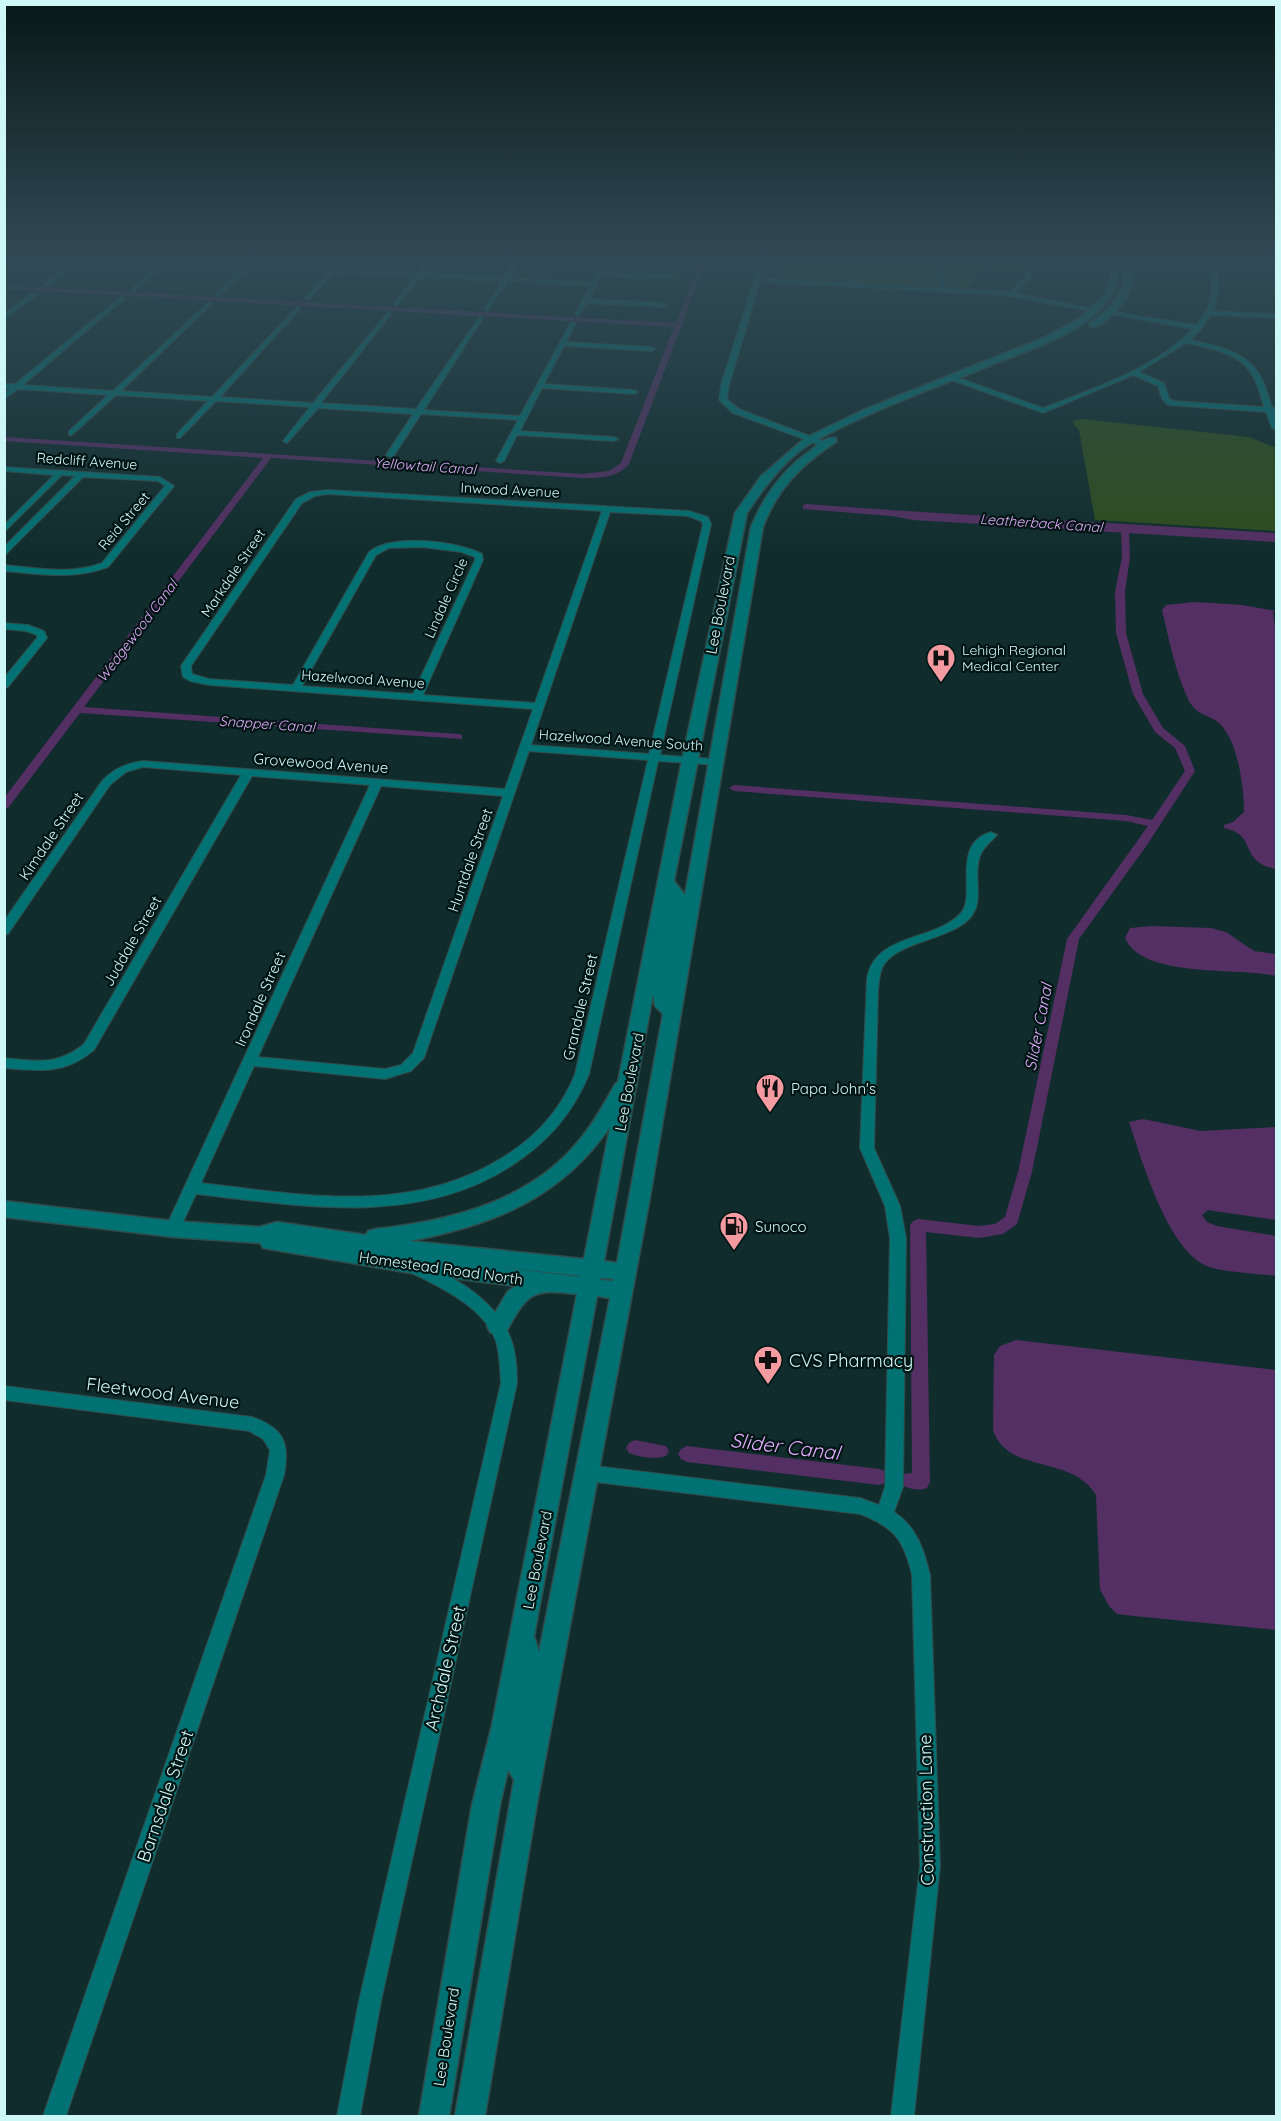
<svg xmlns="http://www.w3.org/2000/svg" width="1281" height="2121" viewBox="0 0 1281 2121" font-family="Quicksand,sans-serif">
<rect width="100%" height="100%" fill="#102c2c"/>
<g fill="#2e4d1c">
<polygon points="790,261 1028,261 1024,269 989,267 976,271 975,280 970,285 969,291 782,281"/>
<polygon points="1082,419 1249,437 1274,447 1276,448 1276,531 1095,520 1079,430 1074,425 1073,421"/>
</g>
<g fill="#542f63">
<polygon points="872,509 1276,533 1276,542 913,520 876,513"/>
<path d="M1195,602L1242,605L1276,611L1273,612L1276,635V869C1237,861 1259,835 1224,828V825L1233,822L1244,812C1244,788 1238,741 1220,724C1208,713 1197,717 1188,699C1175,672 1169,639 1162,610L1166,605Z"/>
<path d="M1151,926L1211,928L1226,932L1254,951L1276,954V976C1240,967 1142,979 1125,938L1130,928Z"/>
<path d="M1143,1119L1201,1131L1276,1127V1220L1208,1210L1202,1215L1207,1222L1217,1226L1276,1236V1276C1260,1274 1220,1272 1207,1266C1167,1249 1142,1160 1129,1122Z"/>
<path d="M1016,1340L1276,1370V1630L1134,1616L1117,1614L1109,1606L1100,1589L1096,1495C1071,1454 1008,1475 993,1430L994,1355L1000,1346Z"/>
</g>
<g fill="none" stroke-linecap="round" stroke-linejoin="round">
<g fill="#542f63" fill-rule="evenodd">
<path d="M700,261H706L629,464C617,478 600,478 583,478L271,458L84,707L458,734L462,735V739L80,713L8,808L4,809V798L263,458L4,441V437L583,474L609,471L621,463L674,327L4,289V285L676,323Z"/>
<polygon points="806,504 891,510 895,513 891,516 803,509 803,505"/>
<path d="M1125,525L1129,528L1130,557L1125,592L1126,633L1143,694L1163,728L1185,746L1195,771L1147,845L1079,939L1032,1172L1017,1224L1003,1234L979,1238L926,1232L930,1482L927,1488C919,1491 911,1489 903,1486L900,1480L903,1474L912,1473L910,1225L913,1221L918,1219L979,1226L995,1224L1005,1217L1018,1172L1067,939L1148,826L1126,821L734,791L729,788L734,785L1126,815L1152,820L1185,771L1175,748L1155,732L1133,694L1116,633L1115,592L1122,557L1121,528Z"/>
<path d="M635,1440L666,1446L669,1451L666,1456C655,1460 640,1457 629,1453L626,1448L629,1443Z"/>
<polygon points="687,1446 879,1469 885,1471 888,1477 885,1483 879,1485 687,1462 681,1459 678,1454 681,1449"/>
</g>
<g stroke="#314b4a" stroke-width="2">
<g id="minor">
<polygon points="74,261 81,261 48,286 44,286 44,284"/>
<polygon points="155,261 248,264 251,262 254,264 332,268 339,261 345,261 338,269 417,273 427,261 433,261 424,273 504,277 515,261 521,261 510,278 592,282 603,261 609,261 603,272 676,275 679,277 676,279 601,276 589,299 663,303 666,305 663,307 587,303 578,316 575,314 590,286 508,281 487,311 484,309 502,281 421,277 396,306 393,304 415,276 335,272 307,301 305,298 329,272 251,268 218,297 216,294 244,267 167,263 136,290 132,290 132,288 160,263"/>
<polygon points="760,261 766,261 761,278 939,288 939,261 945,261 945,288 1009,292 1023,279 1028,261 1034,261 1029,280 1015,293 1098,310 1095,312 1003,295 760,282 729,385 727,399 739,409 828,443 828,447 825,447 733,413 719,400 721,385"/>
<path d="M1208,261H1214C1219,279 1222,294 1213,311L1276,314V318L1211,315L1201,329L1190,340C1214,345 1243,350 1258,372C1265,382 1268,396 1272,407L1276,408V412H1274L1276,430L1272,428L1266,412L1168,405L1162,399L1158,386L1133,375L1043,413L946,378L953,376L1043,408C1093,389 1155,368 1193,329L1110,314L1108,311L1196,325C1214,306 1215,285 1208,261ZM1186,343C1208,348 1241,353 1253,376C1258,385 1261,397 1264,407L1173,401L1169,398L1164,383L1139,372Z"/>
<polygon points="33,293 38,294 4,319 4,313"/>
<polygon points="122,296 124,299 23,385 113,391 210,301 212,304 121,391 212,397 298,306 300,309 220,397 313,403 389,311 391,314 321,403 416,409 480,316 483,318 424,410 520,416 571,322 576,323 566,342 652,347 655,349 652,351 564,346 544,384 634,390 638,392 634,394 542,388 520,431 614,437 618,439 614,441 517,435 504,461 500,463 496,461 518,420 421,414 393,457 390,457 386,455 413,414 318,408 287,443 283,441 310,407 216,401 180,438 177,438 177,434 208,401 116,395 72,435 69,435 69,431 108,395 18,389 4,399 4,393 10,389 4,388 4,384 15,384"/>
<path d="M4,467L160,477L174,486L108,567C74,580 40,574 4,571V565C37,568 70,575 102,563L165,486L158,481L83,477L4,556V547L75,476L62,475L4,532V525L54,475L4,471Z"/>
<path d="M328,490L689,511L708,517L711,524L660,755L715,759L720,762L715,765L658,761L589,1074C573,1114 547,1143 511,1166C417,1227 302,1206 196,1194L178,1233L173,1235L168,1233L165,1229L370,785L252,776L94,1050C64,1075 40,1071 4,1068V1058C37,1061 57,1066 84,1044L241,775L143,767L126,772L110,785L8,934L4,935V921L102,781C114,768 127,763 143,761L505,789L533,709L209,685L190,681L183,677L181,666L296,499L310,492ZM328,494L602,511L535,703L423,695L483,560L482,554C458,541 391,533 369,552L293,685L209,679L192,674L191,666L302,503L315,496ZM610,512L688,516L701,521L703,524L649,754L531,745ZM422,547L461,552L475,557V560L413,694L302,686L376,555L389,548ZM529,751L648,760L575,1074C561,1109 537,1136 505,1156C411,1216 305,1195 201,1183L254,1066L385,1079L411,1071L424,1058ZM381,786L503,796L413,1053L401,1065L385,1069L258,1057Z"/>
<polygon points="4,623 28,625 44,631 47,638 8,687 4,688 4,678 37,638 37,635 26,631 4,629"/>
<path d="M991,832L997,835C991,842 983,847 980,856C972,877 986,902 969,919C949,940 894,942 882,968C879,975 879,984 878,991L874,1148L900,1206L906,1238L903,1487L894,1512C917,1527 924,1550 930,1575L940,1866L914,2116H891L920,1866L912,1575C904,1540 894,1527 860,1514L587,1481L581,1479L578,1473L581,1467L587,1465L860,1498L879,1505L885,1487L890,1238L885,1206L860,1148L867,979C875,932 935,942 961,913C977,895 950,844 991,832Z"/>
<path d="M415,1262C453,1274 499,1302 512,1342C516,1355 517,1369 517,1383L381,2001L360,2116H337L359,2001L501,1383C500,1369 500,1355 496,1341C483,1306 441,1288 410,1272L407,1268L410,1264Z"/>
<path d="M4,1386L252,1417C284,1428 290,1443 284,1475L66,2116H43L266,1475L270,1450L263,1439L249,1431L4,1400Z"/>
</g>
</g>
<g stroke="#314b4a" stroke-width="3">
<g id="secondary">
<path d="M1109,261H1117C1119,280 1116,292 1103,306C1078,335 1034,348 999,362C938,387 873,409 815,441C787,456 764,487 747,513L674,881L685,895L751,527C764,495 783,470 811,450C818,444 826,436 836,438V442C802,464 777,489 763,527L650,1197L537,1803L485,2116H455L514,1780L508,1770L500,1805L449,2116H419L472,1805L492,1725L577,1294C531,1288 528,1293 506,1332L498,1335L490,1332L487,1326L508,1291L516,1286L411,1273L263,1248L260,1243L173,1237L4,1217V1201L173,1221L259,1227L277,1222L366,1235L368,1231L375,1229C450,1221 532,1201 581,1138C595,1121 605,1102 616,1083L618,1082L682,760L735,513L761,476L805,438L863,410L1045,337L1078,319L1096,304L1106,292L1111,278ZM653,994L655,1006L663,1014L617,1263L604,1261ZM610,1127L584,1259L410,1241C493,1225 560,1199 610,1127ZM464,1263L580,1276V1277ZM601,1278L614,1279L613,1281L600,1280ZM597,1296L610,1298L539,1652L534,1636Z"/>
<path d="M1123,261H1131C1133,271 1134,280 1130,290C1125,303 1106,328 1090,327V323C1113,307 1128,290 1123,261Z"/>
</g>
</g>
<use href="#minor" fill="#017273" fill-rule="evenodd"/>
<use href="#secondary" fill="#017273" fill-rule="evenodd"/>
</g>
<linearGradient id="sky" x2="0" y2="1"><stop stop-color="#091818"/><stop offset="0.47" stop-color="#314b56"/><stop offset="1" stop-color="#314b56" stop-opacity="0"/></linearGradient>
<rect width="1281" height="558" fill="url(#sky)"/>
<defs>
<g id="hospital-pin" transform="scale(1.5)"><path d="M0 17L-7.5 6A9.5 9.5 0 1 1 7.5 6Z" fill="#f49aa1" stroke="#001414"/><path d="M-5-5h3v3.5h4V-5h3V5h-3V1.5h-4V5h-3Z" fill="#111"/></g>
<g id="restaurant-pin" transform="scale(1.5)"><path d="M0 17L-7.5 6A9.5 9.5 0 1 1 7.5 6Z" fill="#f49aa1" stroke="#001414"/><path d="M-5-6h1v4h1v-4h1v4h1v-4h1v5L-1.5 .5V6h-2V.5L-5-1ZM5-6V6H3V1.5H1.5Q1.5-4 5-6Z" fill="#111"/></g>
<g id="fuel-pin" transform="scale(1.5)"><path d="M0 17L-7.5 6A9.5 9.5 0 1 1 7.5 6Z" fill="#f49aa1" stroke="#001414"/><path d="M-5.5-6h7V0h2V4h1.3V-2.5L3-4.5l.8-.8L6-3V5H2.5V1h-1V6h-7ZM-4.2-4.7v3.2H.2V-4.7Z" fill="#111"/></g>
<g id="pharmacy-pin" transform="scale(1.5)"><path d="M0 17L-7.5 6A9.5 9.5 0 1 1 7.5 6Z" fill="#f49aa1" stroke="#001414"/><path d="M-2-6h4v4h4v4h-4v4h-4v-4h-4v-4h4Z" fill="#111"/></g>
</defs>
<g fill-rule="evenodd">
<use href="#hospital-pin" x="941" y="658"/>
<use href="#restaurant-pin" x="770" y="1088"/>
<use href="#fuel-pin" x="734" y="1226"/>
<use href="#pharmacy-pin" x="768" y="1360"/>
</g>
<g text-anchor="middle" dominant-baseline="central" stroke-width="4.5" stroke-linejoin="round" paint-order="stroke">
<g font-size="14" fill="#cef8f7" stroke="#001414">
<text transform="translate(87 461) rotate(4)">Redcliff Avenue</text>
<text transform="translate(510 490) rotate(3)">Inwood Avenue</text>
<text transform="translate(124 521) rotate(-50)">Reid Street</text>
<text transform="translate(233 573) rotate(-56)">Markdale Street</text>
<text transform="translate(446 598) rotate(-66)">Lindale Circle</text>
<text transform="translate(363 679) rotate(4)">Hazelwood Avenue</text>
<text transform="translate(621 740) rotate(4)">Hazelwood Avenue South</text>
</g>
<g font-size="14" font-style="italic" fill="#e6aeff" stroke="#001414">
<text transform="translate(425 466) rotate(4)">Yellowtail Canal</text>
<text transform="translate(1041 523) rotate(4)">Leatherback Canal</text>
<text transform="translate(137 631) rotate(-53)">Wedgewood Canal</text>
<text transform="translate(267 724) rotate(4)">Snapper Canal</text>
</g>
<g font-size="14" fill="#cef8f7" stroke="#001414" text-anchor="start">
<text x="962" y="650">Lehigh Regional<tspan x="962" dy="16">Medical Center</tspan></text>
</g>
<g font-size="15" fill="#cef8f7" stroke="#001414">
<text transform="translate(720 605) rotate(-79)">Lee Boulevard</text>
<text transform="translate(321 763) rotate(4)">Grovewood Avenue</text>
<text transform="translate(51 836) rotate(-56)">Kimdale Street</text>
<text transform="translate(470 860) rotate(-71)">Huntdale Street</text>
<text transform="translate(132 941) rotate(-60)">Juddale Street</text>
<text transform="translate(260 999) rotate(-66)">Irondale Street</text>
<text transform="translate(580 1007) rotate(-77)">Grandale Street</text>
<text transform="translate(629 1082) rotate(-79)">Lee Boulevard</text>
<text transform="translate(441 1268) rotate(8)">Homestead Road North</text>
<text transform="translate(537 1560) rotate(-79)">Lee Boulevard</text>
<text transform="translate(446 2037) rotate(-81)">Lee Boulevard</text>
</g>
<g font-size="15" fill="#cef8f7" stroke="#001414" text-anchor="start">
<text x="791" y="1088">Papa John's</text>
<text x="755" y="1226">Sunoco</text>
</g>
<g font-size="16" font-style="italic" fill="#e6aeff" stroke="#001414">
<text transform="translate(1038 1027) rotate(-79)">Slider Canal</text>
</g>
<g font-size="18" fill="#cef8f7" stroke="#001414" text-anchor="start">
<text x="789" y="1360">CVS Pharmacy</text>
</g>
<g font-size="18" fill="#cef8f7" stroke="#001414">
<text transform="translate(163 1393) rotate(7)">Fleetwood Avenue</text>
<text transform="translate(445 1668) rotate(-77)">Archdale Street</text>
<text transform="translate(165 1796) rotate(-71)">Barnsdale Street</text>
<text transform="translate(926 1810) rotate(-91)">Construction Lane</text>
</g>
<g font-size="20" font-style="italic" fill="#e6aeff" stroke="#001414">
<text transform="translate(785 1446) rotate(7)">Slider Canal</text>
</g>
</g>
<rect width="1281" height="2121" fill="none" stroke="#cef8f7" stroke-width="12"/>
</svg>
